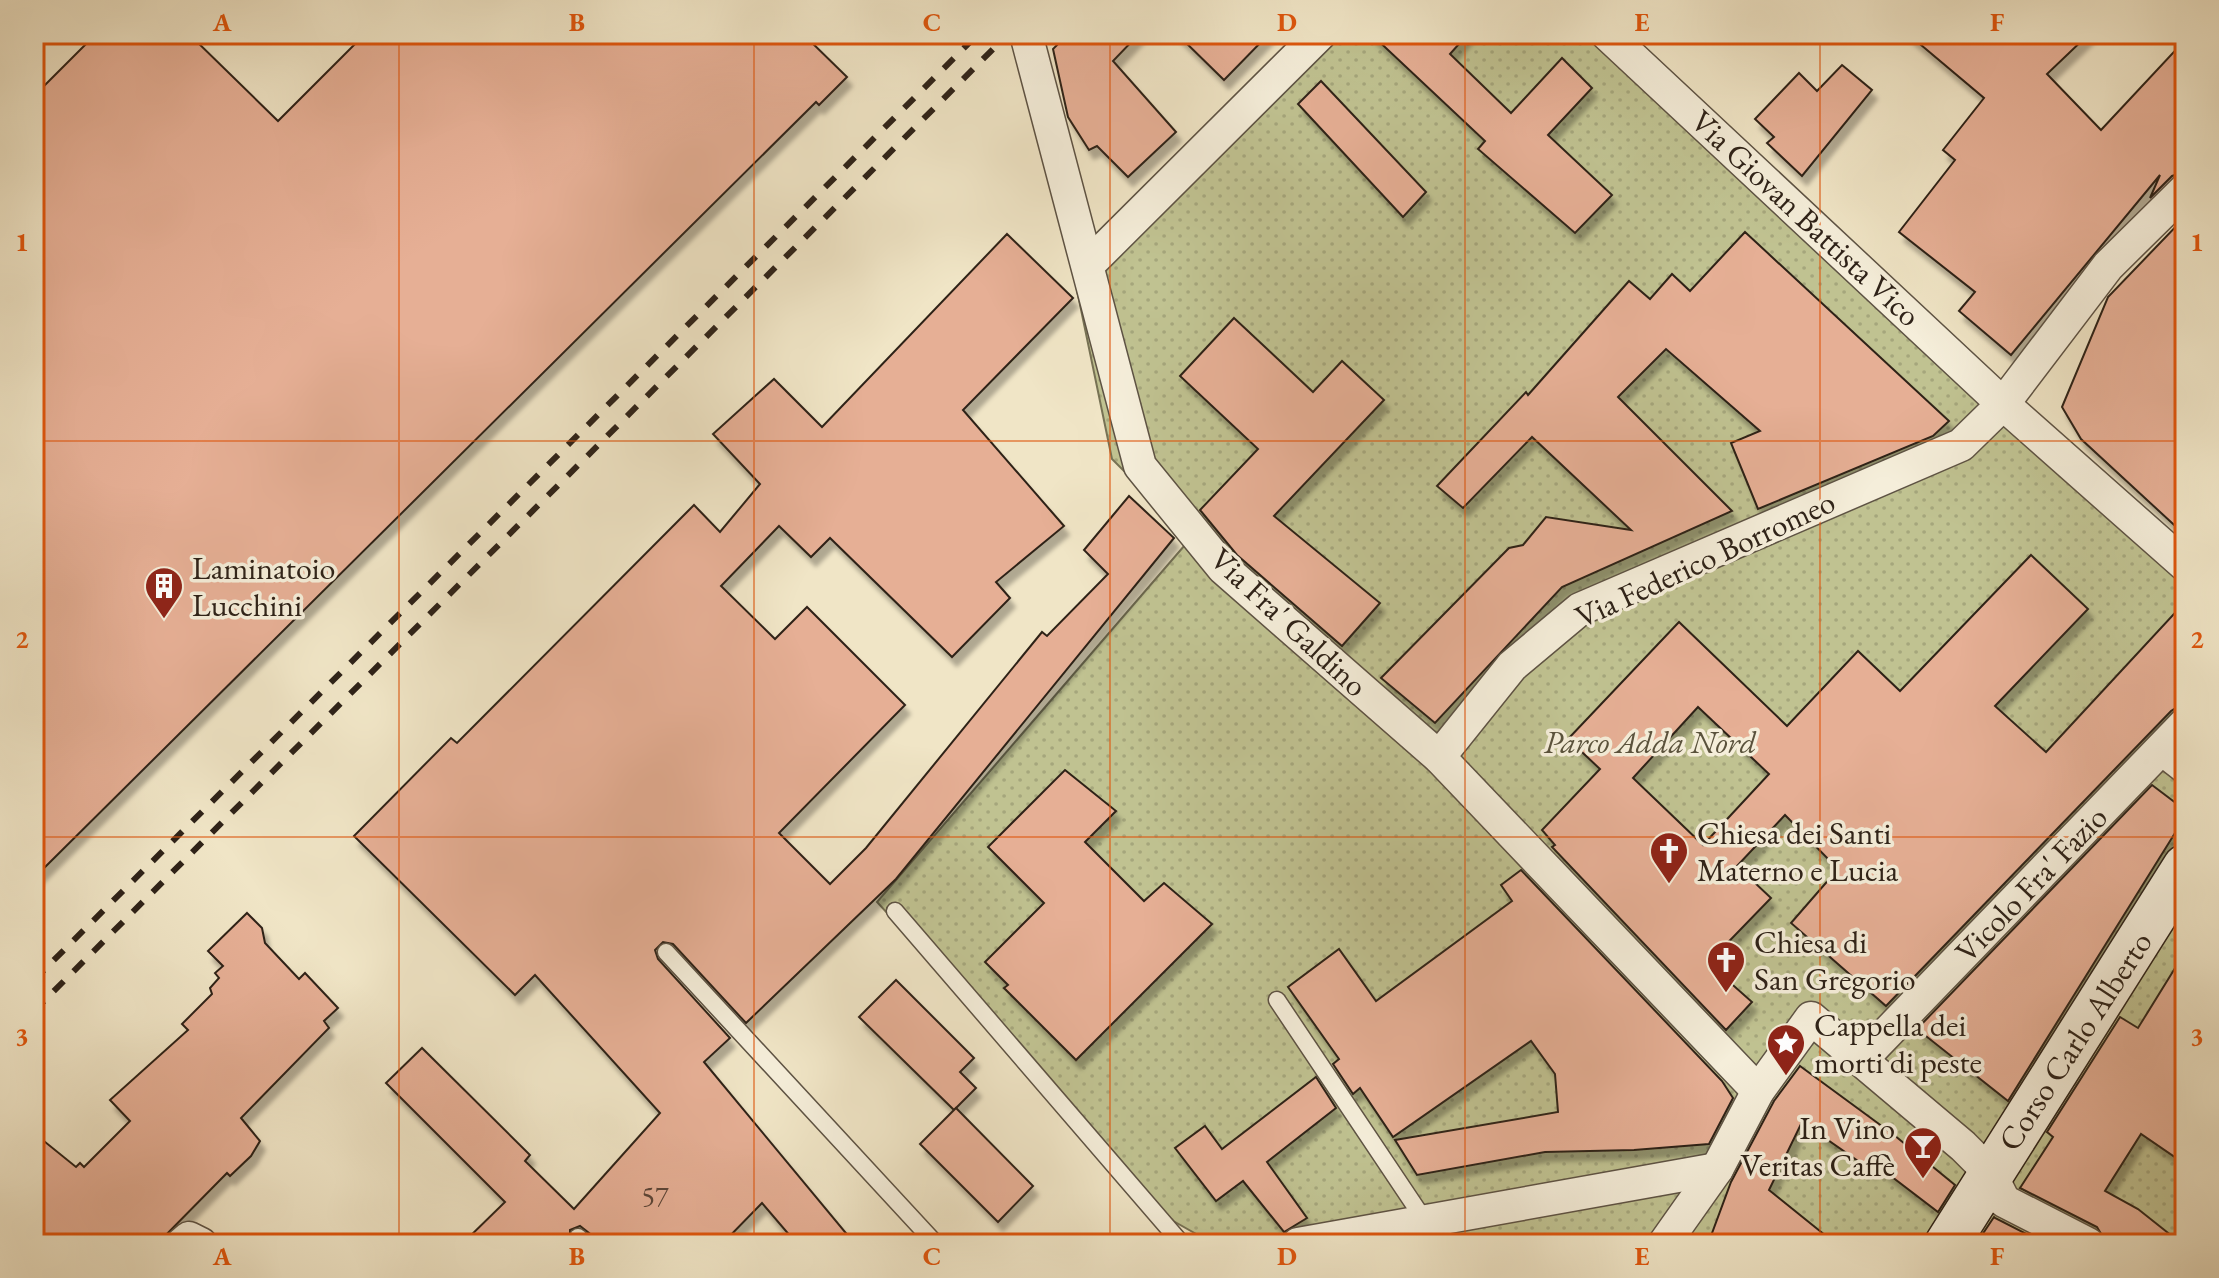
<svg xmlns="http://www.w3.org/2000/svg" width="2219" height="1278" viewBox="0 0 2219 1278" font-family="'EB Garamond',serif">
<defs>
<pattern id="park-dots" width="8" height="8" patternUnits="userSpaceOnUse" patternTransform="scale(2)"><rect width="8" height="8" fill="#c0c291"/><path d="M2 2h.1M6 6h.1" fill="none" stroke="#a5a67c" stroke-width="1.8" stroke-linecap="round"/></pattern>
<filter id="shadow"><feDropShadow dx="5" dy="9" stdDeviation="2" flood-color="#0004"/></filter>
</defs>
<rect width="100%" height="100%" fill="#f0e5c6"/>
<filter id="stains"><feTurbulence type="fractalNoise" baseFrequency=".0025" numOctaves="4"/><feColorMatrix values="0 0 0 0 .2 0 0 0 0 .09 0 0 0 0 .02 0 0 0 .5 -.17"/></filter>
<radialGradient id="worn" r=".72"><stop offset=".6" stop-color="#630" stop-opacity="0"/><stop offset="1" stop-color="#630" stop-opacity=".3"/></radialGradient>
<polygon fill="url(#park-dots)" stroke="#777254" stroke-width="2" points="1298,34 1613,34 2185,547 2185,1244 1214,1244 1168,1218 877,902 1191,538 1112,459 1073,271"/>
<g fill="#e6af95" stroke="#2e2218" stroke-width="2" fill-rule="evenodd" filter="url(#shadow)">
<polygon points="96,34 189,34 278,121 365,34 803,34 847,77 819,105 816,102 34,878 34,96"/>
<polygon points="1068,34 1139,34 1113,61 1176,132 1128,177 1097,146 1089,150 1068,117 1053,49"/>
<polygon points="1177,34 1269,34 1224,80"/>
<polygon points="1371,34 1468,34 1450,54 1511,113 1562,58 1592,88 1548,135 1612,195 1575,233 1478,149 1485,141"/>
<polygon points="1908,34 2089,34 2047,74 2101,130 2185,40 2185,172 2172,176 2150,198 2160,175 2011,355 1959,311 1975,292 1899,232 1955,160 1943,150 1984,98"/>
<polygon points="1842,65 1872,90 1802,176 1767,143 1774,137 1755,119 1799,73 1817,91"/>
<polygon points="1321,81 1426,192 1403,217 1298,104"/>
<polygon points="2185,217 2185,535 2081,439 2062,407 2108,297"/>
<polygon points="1745,232 1949,421 1933,436 1758,509 1731,443 1760,431 1666,349 1618,397 1732,511 1562,587 1435,723 1381,678 1509,548 1523,545 1546,517 1631,530 1532,437 1463,508 1437,486 1526,392 1528,395 1629,281 1650,299 1672,274 1690,291"/>
<polygon points="1007,234 1073,298 963,410 1064,526 996,582 1010,598 952,657 830,538 811,557 779,526 721,586 775,639 807,607 905,705 779,833 830,884 866,848 1042,632 1047,636 1108,574 1084,550 1129,496 1174,538 896,879 746,1023 673,944 663,942 655,950 658,959 730,1038 704,1062 855,1244 797,1244 762,1203 722,1244 596,1244 593,1236 580,1226 570,1230 570,1244 462,1244 505,1202 386,1083 422,1048 530,1155 525,1161 574,1209 660,1113 535,975 515,995 354,836 451,738 457,743 694,505 720,532 760,484 713,434 774,379 822,427"/>
<polygon points="1234,318 1313,392 1342,361 1384,400 1274,516 1380,603 1342,646 1237,555 1200,510 1258,449 1180,376"/>
<path d="M2031,555L2088,609L1995,706L2046,752L2185,602V702L2171,711L1886,1006L1791,923L1838,869L1785,815L1737,866L1771,898L1708,963L1752,1002L1726,1030L1552,847L1555,845L1542,830L1600,769L1568,739L1679,622L1787,726L1858,651L1900,691ZM1698,707L1769,774L1703,845L1633,778Z"/>
<polygon points="1065,770 1116,811 1085,842 1144,901 1164,883 1212,924 1076,1060 1004,988 1008,985 985,962 1044,903 988,847"/>
<polygon points="2152,785 2185,810 2185,817 2008,1101 1917,1029"/>
<polygon points="1521,870 1722,1081 1733,1098 1709,1144 1634,1150 1545,1152 1417,1175 1395,1140 1558,1112 1555,1074 1531,1041 1393,1137 1360,1088 1353,1094 1333,1064 1339,1059 1288,987 1339,949 1376,1001 1512,901 1501,885"/>
<polygon points="247,913 262,928 265,943 299,979 305,973 338,1008 324,1021 329,1028 241,1118 260,1141 251,1156 230,1176 227,1173 157,1244 34,1244 34,1133 76,1167 80,1163 84,1167 130,1121 110,1100 188,1030 182,1024 212,994 210,988 219,978 215,973 223,966 208,951"/>
<polygon points="2185,952 2185,1164 2141,1134 2105,1191 2138,1209 2182,1244 2107,1244 2097,1227 2020,1188 2053,1137 2047,1132 2120,1017 2138,1028"/>
<polygon points="896,980 974,1058 960,1072 976,1088 954,1110 859,1017"/>
<polygon points="1800,1066 1894,1135 1955,1185 1938,1212 1875,1164 1871,1170 1802,1122 1769,1190 1836,1244 1708,1244 1731,1182 1774,1101"/>
<polygon points="1316,1077 1336,1108 1267,1162 1307,1218 1284,1232 1243,1181 1216,1201 1175,1148 1205,1126 1222,1149"/>
<polygon points="956,1108 1033,1186 998,1222 920,1144"/>
<polygon points="1994,1217 1995,1218 2046,1244 1983,1244 1978,1241"/>
</g>
<g fill="none" stroke-linecap="round" stroke-linejoin="round">
<g stroke="#5e5344" stroke-width="19">
<g id="lane">
<polyline points="895,911 1182,1244"/>
<polyline points="666,952 936,1244"/>
<polyline points="1277,1000 1425,1221"/>
<polyline points="578,1237 585,1244"/>
</g>
</g>
<g stroke="#5e5344" stroke-width="35">
<g id="street">
<polyline points="1026,34 1140,466 1223,568 1439,757 1758,1091"/>
<polyline points="1607,34 2003,404 2185,565"/>
<polyline points="1089,264 1320,34"/>
<polyline points="2162,749 2185,767"/>
<polyline points="1439,757 1512,666 1580,609 1961,445 2003,404 2108,266 2185,190"/>
<polyline points="1861,1060 2185,724"/>
<polyline points="182,1244 189,1238 201,1244"/>
<polyline points="1298,1244 1717,1169"/>
<polyline points="1664,1244 1717,1169 1758,1091 1811,1018 1963,1146 1990,1173 2004,1201 2088,1244"/>
</g>
</g>
<g stroke="#2e2218" stroke-width="47">
<polyline id="secondary" points="1947,1244 2185,867"/>
</g>
<use href="#lane" stroke="#f5eeda" stroke-width="16"/>
<use href="#street" stroke="#f5eeda" stroke-width="32"/>
<use href="#secondary" stroke="#f5eeda" stroke-width="44"/>
<g stroke="#2e2218" stroke-width="6" stroke-dasharray="14 14" stroke-linecap="butt">
<polyline points="34,980 978,34"/>
<polyline points="34,1011 1008,34"/>
</g>
</g>
<path fill="none" stroke="#df560d" stroke-width="2" stroke-opacity="0.55" d="M399,34V1244M754,34V1244M1110,34V1244M1465,34V1244M1820,34V1244M34,441H2185M34,837H2185"/>
<defs>
<g id="building-pin" transform="scale(2)"><path d="M0 17L-7.5 6A9.5 9.5 0 1 1 7.5 6Z" fill="#8f2418" stroke="#f5eeda"/><path d="M-4-6H4V6H1V3H-1V6H-4ZM-2.5-4.3h1.7v1.8h-1.7ZM.8-4.3h1.7v1.8H.8ZM-2.5-1h1.7V.8h-1.7ZM.8-1h1.7V.8H.8Z" fill="#fff"/></g>
<g id="church-pin" transform="scale(2)"><path d="M0 17L-7.5 6A9.5 9.5 0 1 1 7.5 6Z" fill="#8f2418" stroke="#f5eeda"/><path d="M-1.2-6h2.4v3.5h3.3v2.4h-3.3V6h-2.4V-.1h-3.3v-2.4h3.3Z" fill="#fff"/></g>
<g id="sight-pin" transform="scale(2)"><path d="M0 17L-7.5 6A9.5 9.5 0 1 1 7.5 6Z" fill="#8f2418" stroke="#f5eeda"/><path d="M0-6L1.8-2.2L6-1.7L2.9 1.2L3.7 5.4L0 3.3L-3.7 5.4L-2.9 1.2L-6-1.7L-1.8-2.2Z" fill="#fff"/></g>
<g id="bar-pin" transform="scale(2)"><path d="M0 17L-7.5 6A9.5 9.5 0 1 1 7.5 6Z" fill="#8f2418" stroke="#f5eeda"/><path d="M-6-5H6L.8 .8V4.5H3.5V6h-7V4.5H-.8V.8Z" fill="#fff"/></g>
</defs>
<g fill-rule="evenodd">
<use href="#building-pin" x="164" y="586"/>
<use href="#church-pin" x="1669" y="851"/>
<use href="#church-pin" x="1726" y="960"/>
<use href="#sight-pin" x="1786" y="1043"/>
<use href="#bar-pin" x="1923" y="1146"/>
</g>
<g text-anchor="middle" dominant-baseline="central" stroke-width="7" stroke-linejoin="round" paint-order="stroke">
<g font-size="28" fill="#5c4537">
<text x="655" y="1196">57</text>
</g>
<g font-size="32" fill="#2e2218" stroke="#f5eeda">
<text transform="translate(1806 218) rotate(43)">Via Giovan Battista Vico</text>
<text transform="translate(1705 559) rotate(-25)">Via Federico Borromeo</text>
<text transform="translate(1289 622) rotate(43)">Via Fra' Galdino</text>
<text transform="translate(2031 884) rotate(-46)">Vicolo Fra' Fazio</text>
<text transform="translate(2075 1041) rotate(-57)">Corso Carlo Alberto</text>
</g>
<g font-size="32" fill="#2e2218" stroke="#f5eeda" text-anchor="start">
<text x="192" y="568">Laminatoio<tspan x="192" dy="37">Lucchini</tspan></text>
<text x="1697" y="833">Chiesa dei Santi<tspan x="1697" dy="37">Materno e Lucia</tspan></text>
<text x="1754" y="942">Chiesa di<tspan x="1754" dy="37">San Gregorio</tspan></text>
<text x="1814" y="1025">Cappella dei<tspan x="1814" dy="37">morti di peste</tspan></text>
<text x="1895" y="1128" text-anchor="end">In Vino<tspan x="1895" dy="37">Veritas Caffè</tspan></text>
</g>
<g font-size="32" font-style="italic" fill="#5a523c" stroke="#f5eeda">
<text x="1650" y="742">Parco Adda Nord</text>
</g>
</g>
<rect width="2219" height="1278" fill="none" stroke="#f0e5c6" stroke-width="88"/>
<rect x="44" y="44" width="2131" height="1190" fill="none" stroke="#df560d" stroke-width="3"/>
<g font-size="26" text-anchor="middle" font-weight="bold" fill="#df560d">
<text x="222" y="31">A</text>
<text x="577" y="31">B</text>
<text x="932" y="31">C</text>
<text x="1287" y="31">D</text>
<text x="1642" y="31">E</text>
<text x="1997" y="31">F</text>
<text x="22" y="251">1</text>
<text x="2197" y="251">1</text>
<text x="22" y="648">2</text>
<text x="2197" y="648">2</text>
<text x="22" y="1045">3</text>
<text x="2197" y="1045">3</text>
<text x="222" y="1265">A</text>
<text x="577" y="1265">B</text>
<text x="932" y="1265">C</text>
<text x="1287" y="1265">D</text>
<text x="1642" y="1265">E</text>
<text x="1997" y="1265">F</text>
</g>
<rect width="100%" height="100%" filter="url(#stains)"/>
<rect width="100%" height="100%" fill="url(#worn)"/>
</svg>
